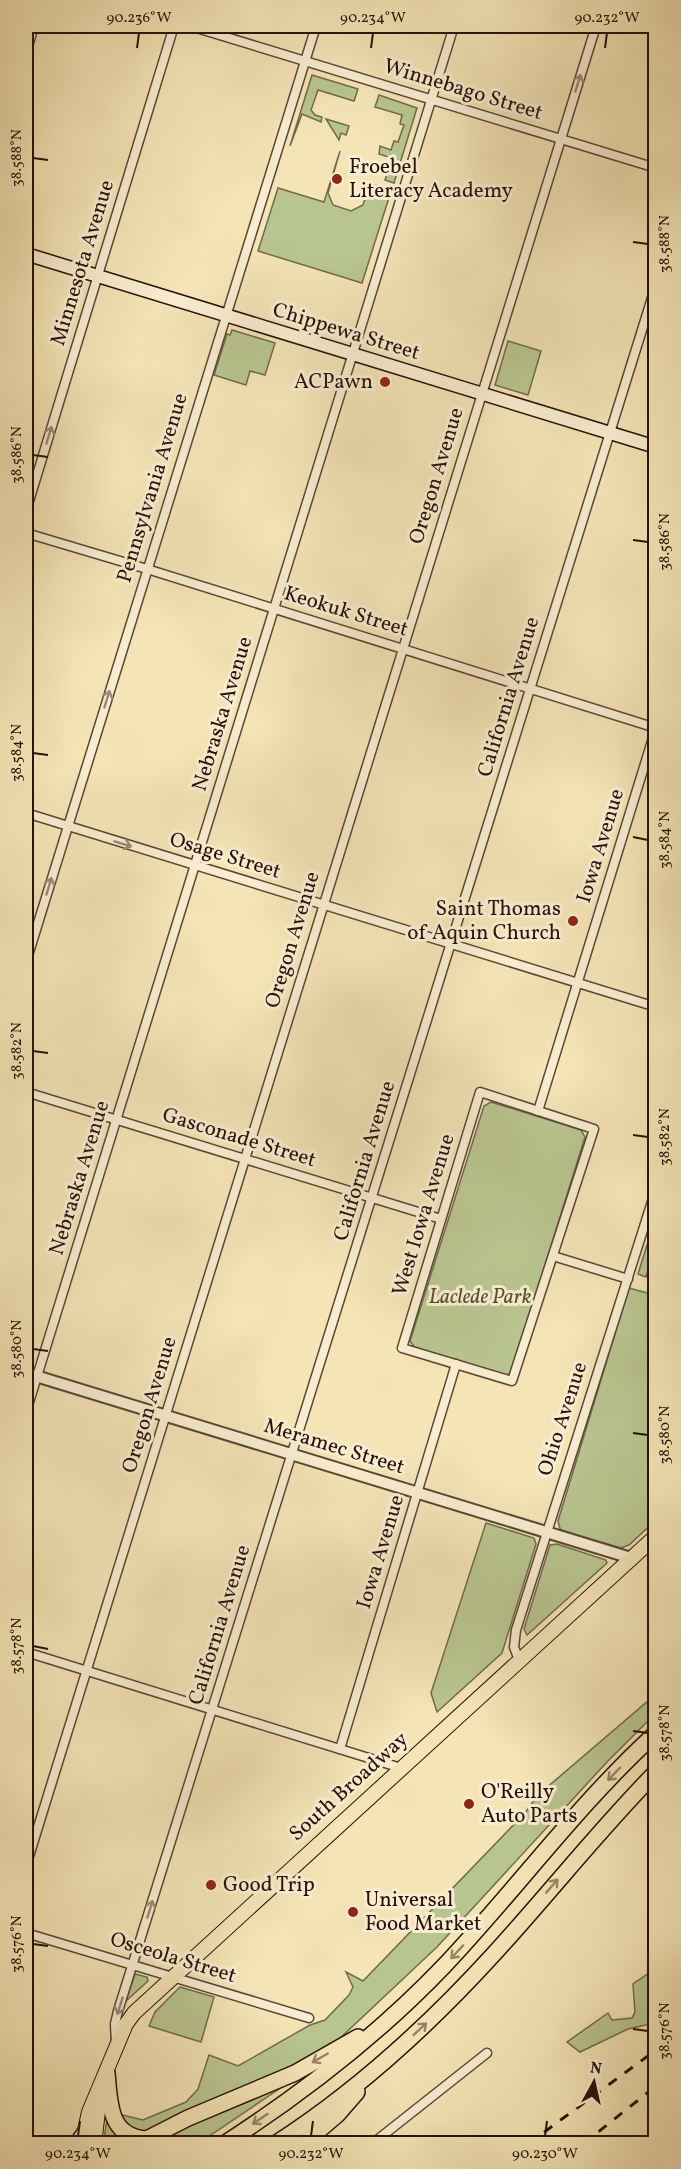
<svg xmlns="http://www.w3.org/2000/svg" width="681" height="2169" viewBox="0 0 681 2169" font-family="Vollkorn,serif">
<rect width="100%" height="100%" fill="#f4e4b6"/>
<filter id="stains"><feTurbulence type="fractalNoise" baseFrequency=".00333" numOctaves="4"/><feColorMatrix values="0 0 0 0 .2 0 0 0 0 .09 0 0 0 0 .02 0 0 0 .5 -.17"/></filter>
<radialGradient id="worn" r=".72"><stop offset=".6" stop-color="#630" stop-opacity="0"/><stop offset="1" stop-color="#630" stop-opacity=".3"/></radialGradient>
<g fill="#b9c590" stroke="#706b4c" stroke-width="1.5">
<polygon points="312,75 358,89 354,101 318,90 311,110 315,115 322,117 321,122 302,114 290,146"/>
<polygon points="379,95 417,108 394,183 385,180 392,158 379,154 380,146 391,150 394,141 398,142 404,125 400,124 402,115 375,107"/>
<polygon points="326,119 349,126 346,135 341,133 339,140"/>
<polygon points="340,151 328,193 333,205 351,211 363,205 370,184 392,188 362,283 258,251 278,188 324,202"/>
<polygon points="232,330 275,343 265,375 250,371 246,385 214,375 227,334 230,335"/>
<polygon points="508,341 541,351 528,395 495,385"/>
<polygon points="491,1102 581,1130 585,1137 512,1371 506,1376 415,1348 410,1341 484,1106"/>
<polygon points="655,1219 655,1246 646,1277 638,1274"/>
<polygon points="629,1288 655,1295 655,1521 629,1545 621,1548 564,1531 560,1529 558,1521"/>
<polygon points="486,1523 534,1538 536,1544 502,1653 437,1712 431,1693"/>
<polygon points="557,1544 606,1560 607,1563 527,1635 524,1629 550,1545"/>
<polygon points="655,1695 655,1714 607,1762 437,1947 336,2042 311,2060 147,2132 134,2132 118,2114 143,2120 186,2102 198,2089 209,2055 238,2066 310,2025 325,2020 349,1995 353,1987 346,1972 363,1981 525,1813 538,1795"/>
<polygon points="655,1969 655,2023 628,2029 580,2052 567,2042 608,2013 612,2020 632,2018 635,2012 633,1984"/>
<polygon points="135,1974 147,1977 148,1981 126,2001"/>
<polygon points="180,1987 214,1997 201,2042 149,2026 155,2012"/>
<polygon points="297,2077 199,2143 147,2144"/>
<polygon points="107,2120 109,2120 126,2143 103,2144"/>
</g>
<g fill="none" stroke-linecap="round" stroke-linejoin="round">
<g stroke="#5a4634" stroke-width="11">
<g id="minor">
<polyline points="190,26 656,168"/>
<polyline points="26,53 34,26"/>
<polyline points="26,511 174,26"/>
<polyline points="26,533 147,569 656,728"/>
<polyline points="26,813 656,1007"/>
<polyline points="26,962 316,26"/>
<polyline points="26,1092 441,1219"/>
<polygon points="480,1092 594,1129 512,1381 402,1348"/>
<polyline points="538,1111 656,728"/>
<polyline points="553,1256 628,1279"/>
<polyline points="26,1412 454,26"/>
<polyline points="26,1652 401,1768"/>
<polyline points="519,1660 514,1647 516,1630 656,1189"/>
<polyline points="340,1749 456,1364"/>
<polyline points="26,1866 596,26"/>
<polyline points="26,1933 309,2018"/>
<polyline points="116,2044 115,2024 118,2011 656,285"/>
<polyline points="372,2144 487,2053"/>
</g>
</g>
<g stroke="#5a4634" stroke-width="14">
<polyline id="tertiary" points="26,1373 631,1558"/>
</g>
<g stroke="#261109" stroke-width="15">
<polyline id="secondary" points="26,254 656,447"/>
</g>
<g stroke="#261109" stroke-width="16">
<g id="primary">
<polyline points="82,2144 89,2112 126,2024 134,2013 656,1536"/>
<polyline points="94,2144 100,2095"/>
</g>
</g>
<g stroke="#261109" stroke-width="18">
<g id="motorway">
<path d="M107,2073C110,2102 108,2136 146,2139"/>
<polyline points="77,2144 84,2134"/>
<polyline points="137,2144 188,2118 295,2073 358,2037"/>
<path d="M224,2144C303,2093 379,2034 444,1966C516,1890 578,1804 656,1733"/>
<path d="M275,2144C356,2092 428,2026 492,1956C548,1895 598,1831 656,1772"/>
<polyline points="303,2144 337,2115 357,2092"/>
</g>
</g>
<use href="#minor" stroke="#f8edd0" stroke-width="8"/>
<use href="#tertiary" stroke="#f8edd0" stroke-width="10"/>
<use href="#secondary" stroke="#f8edd0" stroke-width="12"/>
<use href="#primary" stroke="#f4e4b6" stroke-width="14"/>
<use href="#motorway" stroke="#f4e4b6" stroke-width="15"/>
<g stroke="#261109" stroke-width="3" stroke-dasharray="10 10" stroke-linecap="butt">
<polyline points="528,2144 656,2050"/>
<polyline points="583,2144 656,2086"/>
</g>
</g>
<defs><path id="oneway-shaft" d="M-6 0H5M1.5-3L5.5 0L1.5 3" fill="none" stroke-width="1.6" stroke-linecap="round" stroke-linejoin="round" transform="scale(1.5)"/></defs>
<g stroke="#9a8a76">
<use href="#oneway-shaft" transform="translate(578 83) rotate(-73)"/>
<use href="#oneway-shaft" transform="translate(49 435) rotate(-73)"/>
<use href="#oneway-shaft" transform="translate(107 699) rotate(-73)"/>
<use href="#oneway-shaft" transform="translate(123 844) rotate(17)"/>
<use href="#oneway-shaft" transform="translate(49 886) rotate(-73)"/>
<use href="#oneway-shaft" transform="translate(150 1909) rotate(-73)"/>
<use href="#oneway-shaft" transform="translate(120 2006) rotate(107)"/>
</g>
<g stroke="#978568">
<use href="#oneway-shaft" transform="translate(614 1774) rotate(134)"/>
<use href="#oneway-shaft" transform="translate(552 1886) rotate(-49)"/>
<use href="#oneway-shaft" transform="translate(457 1952) rotate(133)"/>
<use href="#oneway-shaft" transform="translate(420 2029) rotate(-43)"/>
<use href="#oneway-shaft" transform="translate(320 2058) rotate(150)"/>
<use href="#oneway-shaft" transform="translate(260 2119) rotate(146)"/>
</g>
<path fill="none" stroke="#261109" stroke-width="2" d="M137,48L139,33M371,48L373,33M605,48L607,33M33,158L48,160M633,242L648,244M33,455L48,457M633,540L648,542M33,753L48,755M633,837L648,840M33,1051L48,1053M633,1135L648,1137M33,1349L48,1351M633,1433L648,1435M33,1646L48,1649M633,1731L648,1733M33,1944L48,1946M633,2029L648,2031M78,2136L80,2121M311,2136L313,2121M545,2136L547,2121"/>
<g fill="#8f2418" stroke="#f8edd0" stroke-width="2">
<circle cx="337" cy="179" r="6"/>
<circle cx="385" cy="382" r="6"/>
<circle cx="573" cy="921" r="6"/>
<circle cx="469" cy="1804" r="6"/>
<circle cx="211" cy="1885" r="6"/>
<circle cx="353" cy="1912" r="6"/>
</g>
<g text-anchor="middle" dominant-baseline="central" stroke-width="6" stroke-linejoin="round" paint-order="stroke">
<g font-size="21" fill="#261109" stroke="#f8edd0">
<text transform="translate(463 90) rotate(17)">Winnebago Street</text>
<text transform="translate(83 263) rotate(-73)">Minnesota Avenue</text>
<text transform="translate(346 332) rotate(17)">Chippewa Street</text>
<text transform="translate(437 476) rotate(-73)">Oregon Avenue</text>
<text transform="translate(153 488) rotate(-73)">Pennsylvania Avenue</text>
<text transform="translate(346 612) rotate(17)">Keokuk Street</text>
<text transform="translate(509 697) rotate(-73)">California Avenue</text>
<text transform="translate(223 714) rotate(-73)">Nebraska Avenue</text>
<text transform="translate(601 846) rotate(-73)">Iowa Avenue</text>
<text transform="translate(225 856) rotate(17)">Osage Street</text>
<text transform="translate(293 940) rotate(-73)">Oregon Avenue</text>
<text transform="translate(239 1138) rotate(17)">Gasconade Street</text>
<text transform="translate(365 1161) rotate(-73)">California Avenue</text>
<text transform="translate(80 1178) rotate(-73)">Nebraska Avenue</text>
<text transform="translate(424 1215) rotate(-73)">West Iowa Avenue</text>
<text transform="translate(150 1405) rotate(-73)">Oregon Avenue</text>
<text transform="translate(563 1419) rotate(-72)">Ohio Avenue</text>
<text transform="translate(334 1447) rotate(17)">Meramec Street</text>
<text transform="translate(381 1552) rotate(-73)">Iowa Avenue</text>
<text transform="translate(220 1625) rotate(-73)">California Avenue</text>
<text transform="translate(349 1787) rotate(-42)">South Broadway</text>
<text transform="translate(173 1958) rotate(17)">Osceola Street</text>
</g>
<g font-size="21" fill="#261109" stroke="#f8edd0" text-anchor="start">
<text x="349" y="167">Froebel<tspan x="349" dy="24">Literacy Academy</tspan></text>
<text x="373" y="382" text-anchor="end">ACPawn</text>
<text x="561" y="909" text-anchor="end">Saint Thomas<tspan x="561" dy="24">of Aquin Church</tspan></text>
<text x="481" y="1792">O'Reilly<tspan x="481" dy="24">Auto Parts</tspan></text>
<text x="223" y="1885">Good Trip</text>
<text x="365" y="1900">Universal<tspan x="365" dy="24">Food Market</tspan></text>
</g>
<g font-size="21" font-style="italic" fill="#595038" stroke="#f8edd0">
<text x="480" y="1297">Laclede Park</text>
</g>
</g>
<rect width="681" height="2169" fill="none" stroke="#f4e4b6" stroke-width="66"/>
<g transform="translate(594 2082) rotate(8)" stroke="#f8edd0" stroke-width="4.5" paint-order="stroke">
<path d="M0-4.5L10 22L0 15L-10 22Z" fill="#261109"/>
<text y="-9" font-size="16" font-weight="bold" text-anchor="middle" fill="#261109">N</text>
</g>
<rect x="33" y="33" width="615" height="2103" fill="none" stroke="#261109" stroke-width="2"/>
<g font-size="15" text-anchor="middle" fill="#261109">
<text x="139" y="22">90.236°W</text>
<text x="373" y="22">90.234°W</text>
<text x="607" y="22">90.232°W</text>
<text transform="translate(16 158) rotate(-90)" y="5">38.588°N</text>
<text transform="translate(664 244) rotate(-90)" y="5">38.588°N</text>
<text transform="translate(16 455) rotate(-90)" y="5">38.586°N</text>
<text transform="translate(664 542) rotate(-90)" y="5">38.586°N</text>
<text transform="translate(16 753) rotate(-90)" y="5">38.584°N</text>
<text transform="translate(664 840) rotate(-90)" y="5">38.584°N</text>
<text transform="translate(16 1051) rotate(-90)" y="5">38.582°N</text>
<text transform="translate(664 1137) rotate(-90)" y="5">38.582°N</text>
<text transform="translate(16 1349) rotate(-90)" y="5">38.580°N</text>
<text transform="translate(664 1435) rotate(-90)" y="5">38.580°N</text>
<text transform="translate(16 1646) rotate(-90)" y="5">38.578°N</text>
<text transform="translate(664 1733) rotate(-90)" y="5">38.578°N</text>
<text transform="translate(16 1944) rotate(-90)" y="5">38.576°N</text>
<text transform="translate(664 2031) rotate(-90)" y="5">38.576°N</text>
<text x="78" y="2158">90.234°W</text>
<text x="311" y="2158">90.232°W</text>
<text x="545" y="2158">90.230°W</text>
</g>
<rect width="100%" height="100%" filter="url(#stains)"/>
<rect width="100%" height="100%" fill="url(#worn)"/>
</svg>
